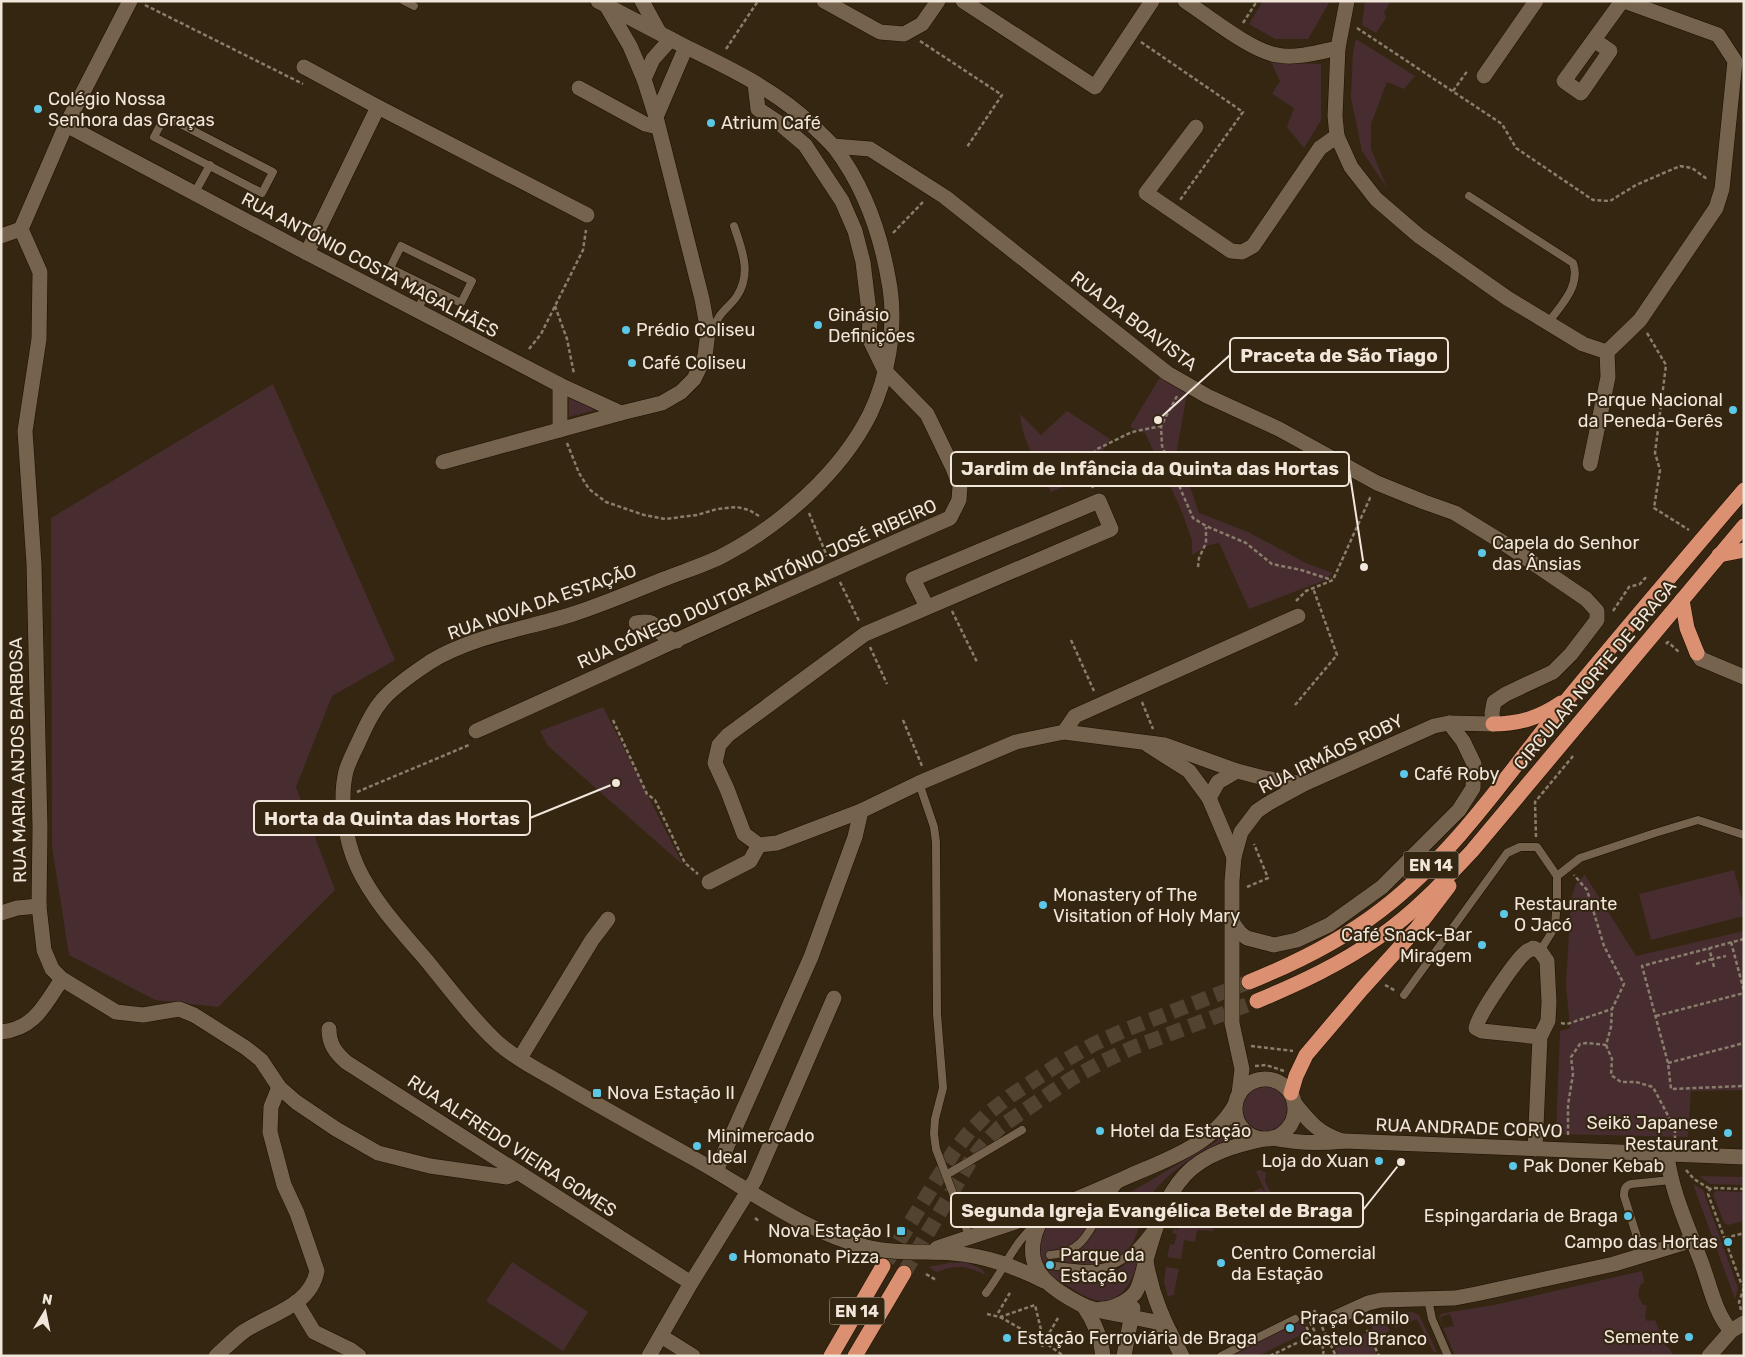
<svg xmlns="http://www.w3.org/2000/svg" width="1745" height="1357" viewBox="0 0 1745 1357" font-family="Rubik,sans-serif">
<rect width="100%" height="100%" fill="#352612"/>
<g fill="#472d2f">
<polygon points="1263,1 1330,1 1308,39 1275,39 1249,24"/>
<polygon points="1365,1 1391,1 1384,12 1386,18 1376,33 1362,25"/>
<polygon points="1356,39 1415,76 1404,89 1387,82 1371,124 1371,149 1387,188 1362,151 1351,98 1353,53"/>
<polygon points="1271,62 1321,64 1321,120 1304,148 1287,127 1294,108 1272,94 1280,81"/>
<polygon points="1160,377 1187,393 1177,450 1199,513 1248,532 1306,563 1333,573 1323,581 1249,609 1219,543 1209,545 1192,555 1192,540 1180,507 1145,433 1130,427"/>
<polygon points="273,384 395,660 332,696 296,787 335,890 218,1007 155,1000 69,955 52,846 51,518"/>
<polygon points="569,398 595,410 569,417"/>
<path d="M1067,411L1110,439L1101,454L1105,470L1051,492C1039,467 1022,441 1020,414L1041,435Z"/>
<polygon points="603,707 683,865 548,746 540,731"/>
<polygon points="1734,870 1744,907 1744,916 1651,940 1639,894"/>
<polygon points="1585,875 1636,956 1744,931 1744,1090 1691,1091 1688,1137 1556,1134 1560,1031 1570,1028 1566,984 1571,899 1576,884"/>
<circle cx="1264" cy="1109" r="23"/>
<path d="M1229,1125H1233L1237,1133L1236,1136C1206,1148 1172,1167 1152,1194C1144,1206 1141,1220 1137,1233C1124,1272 1088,1265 1056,1261C1078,1254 1090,1244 1099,1223C1103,1216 1105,1209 1112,1203L1216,1142Z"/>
<polygon points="1262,1170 1262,1172 1266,1172 1265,1181 1272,1195 1237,1215 1229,1202 1262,1188 1263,1191 1265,1191 1256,1171"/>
<polygon points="1699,1176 1744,1177 1744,1185 1710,1184"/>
<polygon points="1693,1184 1703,1190 1738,1288 1735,1299"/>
<polygon points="1716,1191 1744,1192 1744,1221 1728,1225 1724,1223 1713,1194"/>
<polygon points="1194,1197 1214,1231 1197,1230 1195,1242 1184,1240 1181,1259 1167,1257 1170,1244 1174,1245 1177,1234 1172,1233 1174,1228 1178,1230 1189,1211 1186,1209"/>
<path d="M1103,1198C1087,1222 1085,1247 1051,1250L1050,1270C1072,1273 1099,1281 1120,1268C1127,1263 1132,1257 1139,1253C1138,1274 1122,1307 1095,1300C1084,1297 1075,1290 1065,1284C1056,1279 1043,1272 1040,1261C1036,1249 1041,1231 1051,1222C1064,1212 1088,1205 1103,1198Z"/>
<polygon points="512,1262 588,1312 563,1351 486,1301"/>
<path d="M965,1262L982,1269L985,1274H983C966,1265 955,1265 937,1272L928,1267L949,1263Z"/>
<polygon points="1166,1267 1179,1269 1174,1292 1175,1294 1168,1297 1164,1282"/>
<polygon points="1642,1271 1644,1282 1640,1285 1638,1295 1642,1304 1647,1306 1645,1317 1647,1321 1655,1320 1666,1346 1670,1349 1673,1356 1455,1356 1443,1328 1454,1326 1450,1314 1440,1317 1443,1325 1439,1318 1440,1315 1444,1313 1494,1305"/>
<polygon points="1412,1312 1419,1315 1437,1352 1434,1353 1417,1319 1396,1328 1388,1313"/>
<polygon points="1381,1314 1390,1331 1383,1334 1382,1337 1375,1342 1369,1331 1373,1329 1368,1319"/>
<polygon points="1301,1321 1307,1332 1258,1356 1231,1356"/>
<polygon points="1366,1333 1377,1356 1338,1356 1335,1348"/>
</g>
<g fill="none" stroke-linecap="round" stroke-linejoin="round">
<g stroke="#514330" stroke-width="15" stroke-dasharray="15 8" stroke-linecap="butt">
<polyline points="887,1261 953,1153 969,1132 987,1114 1010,1096 1062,1062 1094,1044 1125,1030 1249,982"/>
<polyline points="904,1273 969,1163 984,1144 1000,1127 1071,1079 1102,1062 1132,1048 1257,1001"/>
</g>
<g stroke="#1c0f00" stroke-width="9">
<g id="lane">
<polyline points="404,1 414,6"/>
<polygon points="165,116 273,172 262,193 154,137"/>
<polyline points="194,194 210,165"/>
<path d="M1469,196L1573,263C1581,286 1561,305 1548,323"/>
<polygon points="401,246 472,281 461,303 390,268"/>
<polyline points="417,310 429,288"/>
<path d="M710,334C713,328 716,322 719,317C724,309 732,304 737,296C752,273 742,250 734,226"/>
<polyline points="919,783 934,827 936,842 937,1014 943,1088 935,1119 934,1134 936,1149 970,1238"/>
<polyline points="1557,876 1580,858 1655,833 1698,820 1744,835"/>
<polyline points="1404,995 1507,853 1520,847 1537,847 1557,876 1557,898 1555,927 1540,951"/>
<polyline points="946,1175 1022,1130"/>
<path d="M1638,1240L1624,1196C1624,1189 1625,1186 1631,1184L1671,1180"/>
<path d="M1050,1255C1081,1253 1088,1234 1101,1210C1106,1201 1113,1192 1119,1184"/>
<path d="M1050,1265C1100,1272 1118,1274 1150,1231"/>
<path d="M986,1293C1004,1270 1014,1242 1036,1224"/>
<polyline points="1428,1299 1432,1319 1448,1356"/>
<polyline points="1221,1356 1295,1319"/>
</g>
</g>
<g stroke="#1c0f00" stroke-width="16">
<g id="street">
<polyline points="642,1 659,32"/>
<polyline points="824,1 880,32 904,34 922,24 938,1"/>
<polyline points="963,1 1095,87 1152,1"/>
<path d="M1185,1C1208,16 1251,51 1277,55C1295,59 1320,52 1338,48"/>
<polyline points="1347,1 1338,48 1335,116 1337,136 1351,167 1376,199 1419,236 1507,298 1583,344 1607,352 1640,320 1716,208 1722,189 1735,61 1718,35 1624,1"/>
<polyline points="606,5 630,46 644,79"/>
<polyline points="1594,40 1610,51 1581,93 1564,81 1622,1"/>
<polyline points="304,67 378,107 587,215"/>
<polyline points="1484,76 1536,1"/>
<polyline points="579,88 645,124 658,127"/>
<polyline points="656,117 686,47"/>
<polyline points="66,125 307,253 560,385 621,413 662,403 681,392 694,379 705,356 708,332 702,299 656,117 644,79 653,59 671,39"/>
<polyline points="1196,127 1146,193 1231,251 1242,252 1253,246 1320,148 1337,136"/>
<polyline points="833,146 870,149 945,197 1167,373 1207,396 1279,429 1377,483 1424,502 1455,513 1502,542 1586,599 1597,611 1597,620 1571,654 1553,672 1506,694 1494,702 1492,713 1493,724 1449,723 1434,726 1304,784 1269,803 1257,811 1241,832 1234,857 1232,881 1232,1023 1242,1069 1239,1094"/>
<polyline points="21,229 40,272 39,339 25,431 34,564 40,828 39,906 44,950 52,969 62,979 116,1012 143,1015 179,1009 194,1015 246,1048 261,1060 279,1087 296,1102 336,1129 378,1153 430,1166 507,1177 518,1172"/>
<polyline points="21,229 66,125 130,1"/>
<polyline points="1,236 21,229"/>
<polyline points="307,253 378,107"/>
<polyline points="560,430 560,385"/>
<polyline points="443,462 621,413"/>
<polyline points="1590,464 1608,377 1607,352"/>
<polyline points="927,607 913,579 1099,501 1111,529 865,634 728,735 719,745 715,763 727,789 744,834 759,845 777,843 861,811 919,783 1016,742 1064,732 1165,745 1237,771 1264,778 1304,784"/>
<path d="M636,623C659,619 651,627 665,636C669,638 673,640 677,641"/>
<polyline points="1697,653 1701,659 1744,677"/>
<path d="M476,731C634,660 791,587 950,518L959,500L960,486L953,468L927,414L885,371L869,338L870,320L863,262L855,231L842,201L805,145L779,123L758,109L755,84"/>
<polyline points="1064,732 1075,716 1298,616"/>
<polyline points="1148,745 1189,771 1209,798 1234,857"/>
<polyline points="1209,798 1218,782 1237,771"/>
<polyline points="709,882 750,861 759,845"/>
<polyline points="1,913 17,908 39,906"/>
<polyline points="1232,922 1240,933 1247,938 1274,945 1297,940 1329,925 1382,887 1459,810 1473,788 1474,764 1463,741 1449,723"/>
<path d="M329,1029C329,1044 335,1052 346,1062L691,1283"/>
<path d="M1,1032C35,1029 45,1004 62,979"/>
<polyline points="520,1058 592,940 608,919"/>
<path d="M1295,1104C1310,1123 1319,1133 1342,1141"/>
<path d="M1272,1138C1296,1143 1318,1144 1344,1141L1744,1157"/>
<path d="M1535,1149L1540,1037L1548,1021L1549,1002L1547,961L1540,951L1533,948C1532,949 1527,951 1526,952C1515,961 1478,1015 1476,1028L1482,1031L1540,1037"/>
<path d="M1667,1154C1671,1192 1689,1229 1702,1264C1710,1286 1715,1313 1731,1331"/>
<polyline points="716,1171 811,957 855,837 861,811"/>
<path d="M1146,1261C1152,1297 1165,1324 1182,1356"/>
<polyline points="296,1302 314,1332 351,1350 359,1356"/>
<polyline points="1131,1317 1156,1322 1170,1332"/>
<polyline points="1335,1318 1368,1303 1381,1300 1455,1298 1476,1294 1614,1264 1693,1240"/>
<polyline points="661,1336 693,1356"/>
<path d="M216,1356C225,1348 234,1339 243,1332C269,1314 310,1307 317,1271L297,1213L284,1185L270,1132L271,1107L279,1087"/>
<polyline points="649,1356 691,1283 755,1180 834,998"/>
<polyline points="1709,1356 1731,1331 1744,1323"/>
</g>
</g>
<g stroke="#1c0f00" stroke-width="16">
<g id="secondary">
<path d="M598,1C627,16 655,31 684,46C729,68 776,90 812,125C820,133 828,140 835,148C866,189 882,238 890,288C896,328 888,377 870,414C841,472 781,525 724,555C705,565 684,571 664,579C634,591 604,604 573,614C526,629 472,636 430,662C415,672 390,689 380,703C371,714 365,728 359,741C355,750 349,761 346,771C339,800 345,839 357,866C373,901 402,932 427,961C450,989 472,1019 498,1043C514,1057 534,1068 552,1078C599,1106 646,1132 693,1158C749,1189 803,1231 866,1247C895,1254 923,1251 952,1253C987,1256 1013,1266 1044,1281"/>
<circle cx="1265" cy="1109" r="30"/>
<polyline points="937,1248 1048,1211"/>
<path d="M1083,1305C1094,1321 1101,1337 1103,1356"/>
<path d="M1101,1309C1113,1309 1127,1302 1135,1293C1141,1284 1143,1270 1146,1260C1155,1229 1163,1199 1185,1175C1205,1153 1237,1145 1264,1139"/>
<path d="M1131,1317C1115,1313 1097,1312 1082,1305C1057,1292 1028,1275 1033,1243C1035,1230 1040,1219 1050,1210C1076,1199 1103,1188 1129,1176C1168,1159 1213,1144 1235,1105"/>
<polyline points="1124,1356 1133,1308"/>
</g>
</g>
<g stroke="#1c0f00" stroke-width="16">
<g id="highway">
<polyline points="1719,555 1744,550"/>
<polyline points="1682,600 1687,628 1697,653"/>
<path d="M1493,724C1519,724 1539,718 1561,703"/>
<path d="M1249,982C1296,963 1341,941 1381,910C1458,851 1511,769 1571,695C1628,626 1686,558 1744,490"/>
<path d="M1257,1001C1300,983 1341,964 1379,937C1414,913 1443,882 1472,851L1744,526"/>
<polyline points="1291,1093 1296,1076 1306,1055 1362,989 1417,928 1449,886"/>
<polyline points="831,1356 883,1266"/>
<polyline points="855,1356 904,1273"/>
</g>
</g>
<g stroke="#897d6c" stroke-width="2.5" stroke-dasharray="4 2.5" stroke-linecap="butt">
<polyline points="145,5 303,84"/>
<polyline points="1243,23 1257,1"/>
<polyline points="1357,28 1502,124 1516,148 1593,200 1610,201 1636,185 1680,166 1692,168 1707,179"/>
<polyline points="920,41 1002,95 967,147"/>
<polyline points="1141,42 1243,112 1180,200"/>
<polyline points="726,49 758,1"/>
<polyline points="1453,91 1468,70"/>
<polyline points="893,233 924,201"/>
<polyline points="555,306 567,339 574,374"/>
<polyline points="1647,333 1666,365 1655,453 1660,470 1654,508 1689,530"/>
<polyline points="529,349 541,334 583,250 586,230"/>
<polyline points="1177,396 1161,426 1162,446 1193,518 1206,526 1246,543 1272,564 1301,570 1332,580"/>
<polyline points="567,443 579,473 589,489 606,502 644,515 665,519 697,515 717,509 737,507 749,510 759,516"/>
<polyline points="1093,488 1084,466 1097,449 1132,432 1161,426"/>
<polyline points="809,513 827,556"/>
<polyline points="1198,567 1199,558 1206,543 1206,527"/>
<polyline points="840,582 859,621"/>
<polyline points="1296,601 1306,591 1333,580 1370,498 1373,497"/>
<polyline points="952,611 977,662"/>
<polyline points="1613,611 1629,587 1640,584 1645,578 1648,579"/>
<polyline points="1071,640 1094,691"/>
<polyline points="1666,644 1668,642 1680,653"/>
<polyline points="870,647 887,684"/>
<polyline points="1142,702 1153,729"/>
<polyline points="1295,705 1337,655 1313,588"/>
<polyline points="613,720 647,794 655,800 685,863 698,874"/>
<polyline points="903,720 922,766"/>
<polyline points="357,792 469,745"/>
<polyline points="1536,837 1535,802 1573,756"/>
<polyline points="1247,887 1268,878 1254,844"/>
<polyline points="1744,939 1642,966 1668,1063 1671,1089 1744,1086"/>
<polyline points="1731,942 1744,991"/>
<polyline points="1696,964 1712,959 1709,948"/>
<polyline points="1714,967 1712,959 1726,956"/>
<polyline points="1385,985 1396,991"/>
<polyline points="1656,1016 1744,993"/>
<polyline points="1561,1023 1567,1024 1612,1009"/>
<polyline points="1606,1045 1612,1059 1611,1075 1621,1082 1636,1082 1653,1087 1675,1129 1675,1138"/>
<polyline points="1251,1046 1293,1051"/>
<polyline points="1668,1063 1744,1043"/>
<polyline points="1255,1066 1266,1065 1284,1071"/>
<polyline points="1568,1135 1568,1105 1573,1074 1571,1057 1580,1044 1588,1043 1606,1045 1611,1027 1612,1009 1624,984 1604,946 1587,890 1574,875"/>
<polyline points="1686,1170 1694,1179 1710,1189"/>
<polyline points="1744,1189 1713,1188 1710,1189 1708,1194 1741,1283 1744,1285"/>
<polyline points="755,1218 760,1222"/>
<polyline points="1725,1238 1744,1233"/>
<polyline points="926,1274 936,1280"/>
<polyline points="1314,1310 1320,1322"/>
<polyline points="1741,1310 1739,1302 1744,1288"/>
<polyline points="998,1313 1011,1291"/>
<polyline points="987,1314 1000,1317 1035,1305 1044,1342 1042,1347"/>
<polyline points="1307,1316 1324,1350 1323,1354"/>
<polyline points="1000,1317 1044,1342"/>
<polyline points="1058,1318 1044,1342 1064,1356"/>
<polyline points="1322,1327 1336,1356"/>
<polyline points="1367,1330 1379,1356"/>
<polyline points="1270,1356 1311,1336 1305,1324"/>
</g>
<use href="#lane" stroke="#75634e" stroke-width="8"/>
<use href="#street" stroke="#75634e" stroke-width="15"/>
<use href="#secondary" stroke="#75634e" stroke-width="15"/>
<use href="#highway" stroke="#db9071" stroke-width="15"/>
</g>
<g fill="#5bc8e7" stroke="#352612" stroke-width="2">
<circle cx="38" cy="109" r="5"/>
<circle cx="711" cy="123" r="5"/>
<circle cx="818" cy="325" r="5"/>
<circle cx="626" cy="330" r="5"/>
<circle cx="632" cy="363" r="5"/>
<circle cx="1733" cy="410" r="5"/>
<circle cx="1482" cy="553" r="5"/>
<circle cx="1404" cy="774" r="5"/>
<circle cx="1043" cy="905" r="5"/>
<circle cx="1504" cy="914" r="5"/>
<circle cx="1482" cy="945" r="5"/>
<rect x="592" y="1088" width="10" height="10" rx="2.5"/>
<circle cx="1100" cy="1131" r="5"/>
<circle cx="1728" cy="1133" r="5"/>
<circle cx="697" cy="1146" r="5"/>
<circle cx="1379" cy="1161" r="5"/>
<circle cx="1513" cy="1166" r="5"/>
<circle cx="1628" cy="1216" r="5"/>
<rect x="896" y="1226" width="10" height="10" rx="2.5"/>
<circle cx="1728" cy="1242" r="5"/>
<circle cx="733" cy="1257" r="5"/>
<circle cx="1221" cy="1263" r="5"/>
<circle cx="1050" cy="1265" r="5"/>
<circle cx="1290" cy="1328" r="5"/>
<circle cx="1689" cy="1337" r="5"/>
<circle cx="1007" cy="1338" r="5"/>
</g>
<g text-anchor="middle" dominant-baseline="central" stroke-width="4" stroke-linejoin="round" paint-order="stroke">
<g fill="#352612" stroke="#b8ac9e" stroke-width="1">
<rect x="1403.5" y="851.5" width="55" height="27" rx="4"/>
<rect x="829.5" y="1297.5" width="55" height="27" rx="4"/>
</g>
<g font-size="16" font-weight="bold" fill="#f0e6da">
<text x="1431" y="865">EN 14</text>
<text x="857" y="1311">EN 14</text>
</g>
<g font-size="18" fill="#f0e6da" stroke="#352612" text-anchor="start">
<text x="48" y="99">Colégio Nossa<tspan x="48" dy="21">Senhora das Graças</tspan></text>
<text x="721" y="123">Atrium Café</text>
<text x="828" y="315">Ginásio<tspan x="828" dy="21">Definições</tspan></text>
<text x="636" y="330">Prédio Coliseu</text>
<text x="642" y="363">Café Coliseu</text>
<text x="1723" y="400" text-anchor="end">Parque Nacional<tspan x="1723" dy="21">da Peneda-Gerês</tspan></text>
<text x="1492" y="543">Capela do Senhor<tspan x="1492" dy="21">das Ânsias</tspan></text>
<text x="1414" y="774">Café Roby</text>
<text x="1053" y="895">Monastery of The<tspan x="1053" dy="21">Visitation of Holy Mary</tspan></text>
<text x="1514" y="904">Restaurante<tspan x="1514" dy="21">O Jacó</tspan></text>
<text x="1472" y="935" text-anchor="end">Café Snack-Bar<tspan x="1472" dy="21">Miragem</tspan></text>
<text x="607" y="1093">Nova Estação II</text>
<text x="1718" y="1123" text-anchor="end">Seikö Japanese<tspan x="1718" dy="21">Restaurant</tspan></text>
<text x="1110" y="1131">Hotel da Estação</text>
<text x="707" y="1136">Minimercado<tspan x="707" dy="21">Ideal</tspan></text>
<text x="1369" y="1161" text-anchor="end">Loja do Xuan</text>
<text x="1523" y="1166">Pak Doner Kebab</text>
<text x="1618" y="1216" text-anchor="end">Espingardaria de Braga</text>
<text x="891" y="1231" text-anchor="end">Nova Estação I</text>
<text x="1718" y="1242" text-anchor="end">Campo das Hortas</text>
<text x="1231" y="1253">Centro Comercial<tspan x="1231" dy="21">da Estação</tspan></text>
<text x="1060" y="1255">Parque da<tspan x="1060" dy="21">Estação</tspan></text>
<text x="743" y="1257">Homonato Pizza</text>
<text x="1300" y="1318">Praça Camilo<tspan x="1300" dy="21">Castelo Branco</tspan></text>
<text x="1679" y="1337" text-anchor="end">Semente</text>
<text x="1017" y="1338">Estação Ferroviária de Braga</text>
</g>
<g font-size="18" fill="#f0e6da" stroke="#352612">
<text transform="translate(370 265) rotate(28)">RUA ANTÓNIO COSTA MAGALHÃES</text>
<text transform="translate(1134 321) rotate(37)">RUA DA BOAVISTA</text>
<text transform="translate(757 584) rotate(-24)">RUA CÓNEGO DOUTOR ANTÓNIO JOSÉ RIBEIRO</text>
<text transform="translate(542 602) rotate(-19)">RUA NOVA DA ESTAÇÃO</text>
<text transform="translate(1595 675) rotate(-50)">CIRCULAR NORTE DE BRAGA</text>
<text transform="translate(1331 754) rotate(-26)">RUA IRMÃOS ROBY</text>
<text transform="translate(18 760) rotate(-91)">RUA MARIA ANJOS BARBOSA</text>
<text transform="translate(1469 1128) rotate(2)">RUA ANDRADE CORVO</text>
<text transform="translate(512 1146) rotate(33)">RUA ALFREDO VIEIRA GOMES</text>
</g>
</g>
<path fill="none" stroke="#f0e6da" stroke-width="2" d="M1158 420L1230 355M1364 567L1349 469M616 783L530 818M1401 1162L1363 1210"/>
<g fill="#f0e6da" stroke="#352612" stroke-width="2">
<circle cx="1158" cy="420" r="5"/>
<circle cx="1364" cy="567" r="5"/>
<circle cx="616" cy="783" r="5"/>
<circle cx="1401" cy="1162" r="5"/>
</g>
<g fill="#352612" stroke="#f0e6da" stroke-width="2">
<rect x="1230" y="338" width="218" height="34" rx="5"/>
<rect x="951" y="452" width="398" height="34" rx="5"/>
<rect x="254" y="801" width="276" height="34" rx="5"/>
<rect x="951" y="1193" width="412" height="34" rx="5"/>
</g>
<g font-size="19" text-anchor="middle" font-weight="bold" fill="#f0e6da">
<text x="1339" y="362">Praceta de São Tiago</text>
<text x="1150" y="475">Jardim de Infância da Quinta das Hortas</text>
<text x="392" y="825">Horta da Quinta das Hortas</text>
<text x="1157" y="1217">Segunda Igreja Evangélica Betel de Braga</text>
</g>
<rect width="1745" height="1357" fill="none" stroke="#f0e6da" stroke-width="5"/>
<g transform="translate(45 1312) rotate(10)" stroke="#352612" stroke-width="4" paint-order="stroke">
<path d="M0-4L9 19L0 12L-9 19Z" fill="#f0e6da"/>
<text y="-8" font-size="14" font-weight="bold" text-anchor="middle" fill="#f0e6da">N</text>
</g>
</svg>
